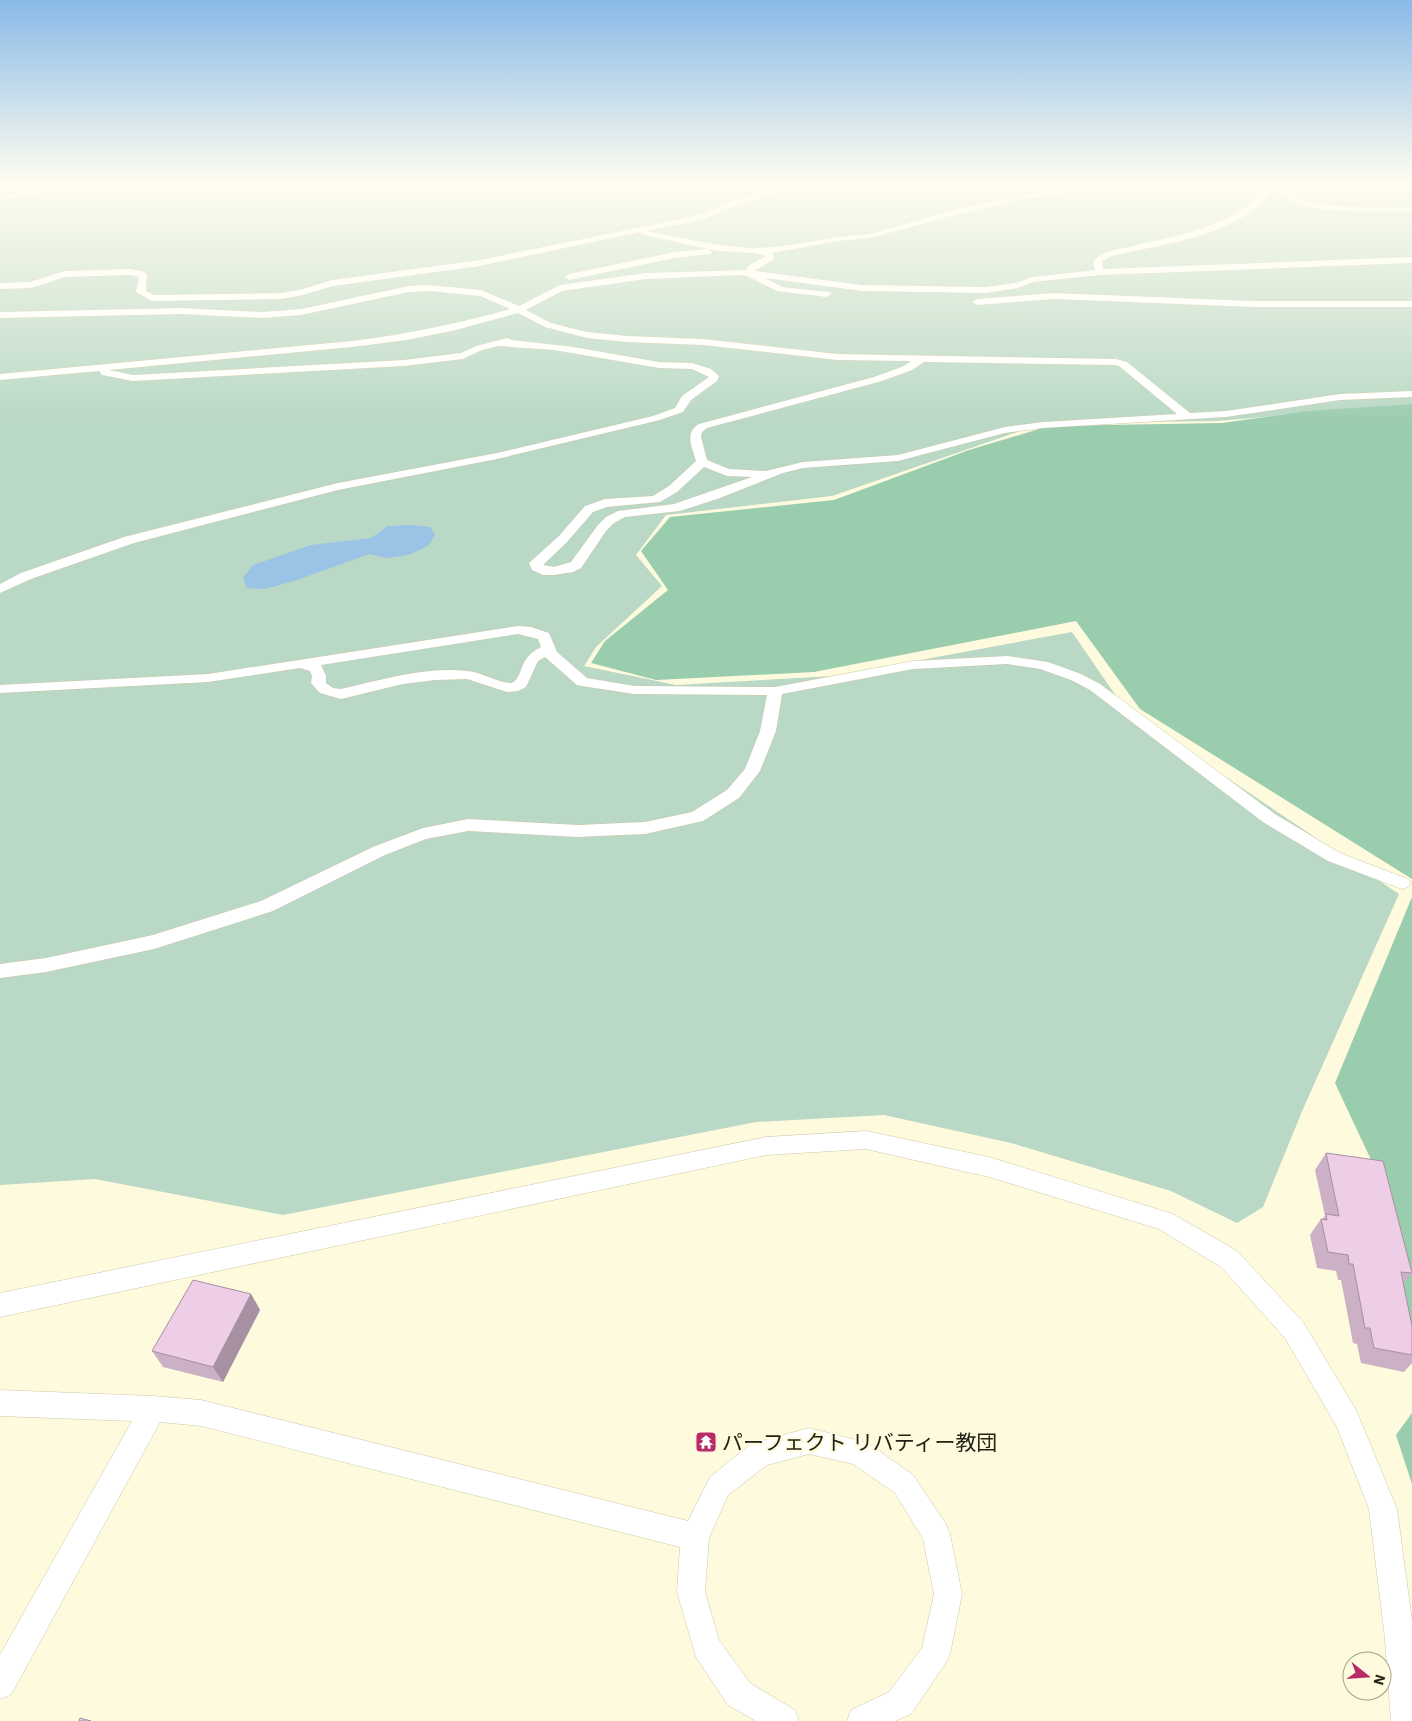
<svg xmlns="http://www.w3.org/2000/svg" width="1412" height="1721" viewBox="0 0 1412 1721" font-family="'IBM Plex Sans','Noto Sans JP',sans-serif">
<rect width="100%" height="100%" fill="#fefade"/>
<polygon fill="#b9d8c5" points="0,184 1412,184 1412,404 1217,421 1043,423 832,496 666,515 636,555 662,586 596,647 584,666 676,685 834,676 1072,632 1125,709 1399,894 1303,1109 1263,1207 1237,1223 1171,1191 1011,1143 884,1115 756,1122 283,1215 95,1179 0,1185"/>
<g fill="#9accae">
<polygon points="1412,404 1412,879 1140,709 1076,621 814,672 656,680 591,663 605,641 668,590 641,551 670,517 834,500 969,450 1049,426 1222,423 1309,411"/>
<polygon points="1412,897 1412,1363 1380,1179 1335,1083"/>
<polygon points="1412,1413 1412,1484 1396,1435"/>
</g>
<polygon fill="#9ac3e6" points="413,525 430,527 435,535 428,546 409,555 387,558 369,554 297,580 265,589 247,588 243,578 253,565 311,545 371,538 388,526"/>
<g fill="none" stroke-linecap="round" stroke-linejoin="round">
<g stroke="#cec9a7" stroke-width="1">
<g id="service">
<polygon points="84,184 105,184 66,191 29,194 0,201 0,197 29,190"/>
<path d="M799,184H813L739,204L705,219L646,231L718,245L750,248L777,247L838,237L870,234L950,211L1019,196L1071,188L1129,184L1119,189L1071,192L1019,200L955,215L870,238L838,241L771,253L774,255L773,260L754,271L862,285L986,287L1016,283L1032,277L1095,270L1093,265L1094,260C1104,250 1120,249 1133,246C1182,234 1237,226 1270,184H1278C1298,214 1377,205 1412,208V212C1368,209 1308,219 1274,190C1238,237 1166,243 1112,256L1102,261L1103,269L1412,257V263L1100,275L1033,282L1018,288L986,293L862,291L765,278L782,287L829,292L831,294L826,297L777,291L747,276L740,275L646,279L562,291L526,310L551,323L587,332L627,336L703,339L837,354L1116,359L1127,362L1190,413L1226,411L1340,394L1412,391V397L1340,400L1226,417L1043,428L1005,433L898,461L803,468L783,473L720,498L680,511L625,517L614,523L606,531L581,568L573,572L554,575H543L532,570L529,563L559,536L585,506L605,499L653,496L669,486L696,461C692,447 684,433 699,424L874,377L904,366L911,361L837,360L703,345L627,342L587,338L545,327L518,313L456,330L407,340L352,347L109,370L133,375L404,360L461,353L476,346L507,338L512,340L574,347L659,362L692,363L711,369L719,376L717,381L691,400L683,412L660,420L497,459L338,490L134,543L31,579L0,593V584L21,573L124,537L338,483L497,453L653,416L675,408L682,396L709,377L692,369L659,368L554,350L499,346L482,350L463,359L404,366L133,381L102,375L99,371L0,380V374L352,341C406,334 458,324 510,309L480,296L430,291L409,292L301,315L263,318L182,314L0,318V312L182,308L263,312L301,309L409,286L430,285L481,290L519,306L560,285L646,273L746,270L748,266L766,256L755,253L718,251L644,235L640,232L480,266L333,286L303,295L281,299L152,301L136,292L139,277L129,275L65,277L31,288L0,289V283L30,282L64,271L129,269L142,271L147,274L146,291L154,295L281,293L299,290L332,280L480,260L700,215L733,200ZM924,362L1115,365L1119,366L1177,414L1043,422L1005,427L898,455L803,462L766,471L729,469L707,460L701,437L702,432L707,428L882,381L912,370ZM704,467L727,476L752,477L674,504L618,511L606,517L598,525L571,562L554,567L543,565L567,542L593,512L607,507L660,502L677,492Z"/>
<polygon points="708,249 712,252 711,254 675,258 569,280 565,277 569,274 675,252"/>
<polygon points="1053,293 1253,301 1412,301 1412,307 1253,307 1053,299 977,305 972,302 977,299"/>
<path d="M518,626L531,627L549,633L557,652L587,678L634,686L775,687L913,661L1007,656L1048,662L1081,674L1100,684L1275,814L1340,853L1408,879L1411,883L1408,887L1402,889L1328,861L1263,822L1090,690L1071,680L1040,669L1007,664L913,669L782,694L776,731L760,771L739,798L703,821L645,834L578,837L468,831L426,839L385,855L273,911L154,949L46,972L0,978V964L46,958L153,935L261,901L373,847L423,828L468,819L578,825L645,822L692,812L727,790L745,769L760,731L767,695L634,694L582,686L577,685L545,657L538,661L526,687L518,691L507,692L467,679L435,680L403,684L341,699L320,693L311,683L312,676L310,671L300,668L208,682L0,693V685L208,674ZM518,634L538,639L541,647C517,659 525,675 512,683C496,683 483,672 467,671C425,666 381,680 341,689L333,688L326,683V676L321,665Z"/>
<polygon points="866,1131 989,1157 1173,1214 1237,1251 1303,1322 1356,1410 1397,1509 1412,1621 1412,1721 1391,1721 1385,1639 1369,1509 1337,1427 1285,1338 1221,1267 1159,1229 989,1177 866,1149 766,1155 0,1317 0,1293 766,1137"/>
<polygon points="0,1390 153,1396 201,1400 688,1521 710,1477 751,1444 809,1428 868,1443 913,1475 946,1524 950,1534 962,1594 950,1654 945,1664 911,1714 895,1721 847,1721 851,1710 889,1692 922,1648 934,1594 923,1539 895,1493 853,1464 809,1454 767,1465 728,1495 709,1538 705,1592 719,1640 750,1683 795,1710 799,1721 756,1721 728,1705 696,1657 677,1592 680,1547 201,1426 160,1422 11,1695 0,1699 0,1655 132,1421 0,1416"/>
</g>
</g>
<use href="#service" fill="#fff" fill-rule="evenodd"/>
</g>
<g fill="#ccb1c6">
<polygon points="1326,1153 1412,1273 1403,1284 1412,1326 1412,1363 1404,1372 1361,1363 1357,1344 1353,1343 1341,1280 1338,1280 1336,1271 1317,1268 1310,1235 1321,1219 1322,1219 1325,1216 1315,1170"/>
<polygon points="251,1294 260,1310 223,1382 163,1367 152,1351"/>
</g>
<polygon fill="#a690a1" points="251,1294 260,1310 223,1382 213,1367"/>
<g fill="#edcee6" stroke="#a690a1">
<polygon points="1326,1153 1383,1161 1412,1273 1401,1272 1412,1326 1412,1355 1374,1348 1370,1328 1365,1328 1353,1264 1349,1264 1348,1255 1328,1252 1321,1219 1327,1220 1326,1214 1339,1216"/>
<polygon points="193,1280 251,1294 213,1367 152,1351"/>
<polygon points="80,1718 91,1721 79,1721"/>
</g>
<linearGradient id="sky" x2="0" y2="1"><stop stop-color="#89bae7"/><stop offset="0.43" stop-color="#fffdf0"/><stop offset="1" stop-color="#fffdf0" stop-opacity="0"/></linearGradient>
<rect width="1412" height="425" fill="url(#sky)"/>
<defs>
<g id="temple-square" transform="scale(1.125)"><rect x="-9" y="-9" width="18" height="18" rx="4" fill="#b72c66" stroke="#fefade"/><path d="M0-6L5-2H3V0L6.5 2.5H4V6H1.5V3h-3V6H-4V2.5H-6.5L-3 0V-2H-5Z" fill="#fff"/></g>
</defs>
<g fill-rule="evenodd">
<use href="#temple-square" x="706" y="1442"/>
</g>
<g text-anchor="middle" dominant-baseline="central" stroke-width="5" stroke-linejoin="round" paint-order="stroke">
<g font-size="21" fill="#232114" stroke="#fefade" text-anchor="start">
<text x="722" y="1442">パーフェクト リバティー教団</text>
</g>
</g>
<g transform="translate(1367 1676) rotate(107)"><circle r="24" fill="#fefade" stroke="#a6a38d"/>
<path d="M0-4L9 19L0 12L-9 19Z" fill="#b72c66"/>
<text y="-8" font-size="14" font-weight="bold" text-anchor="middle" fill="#232114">N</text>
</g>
</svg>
